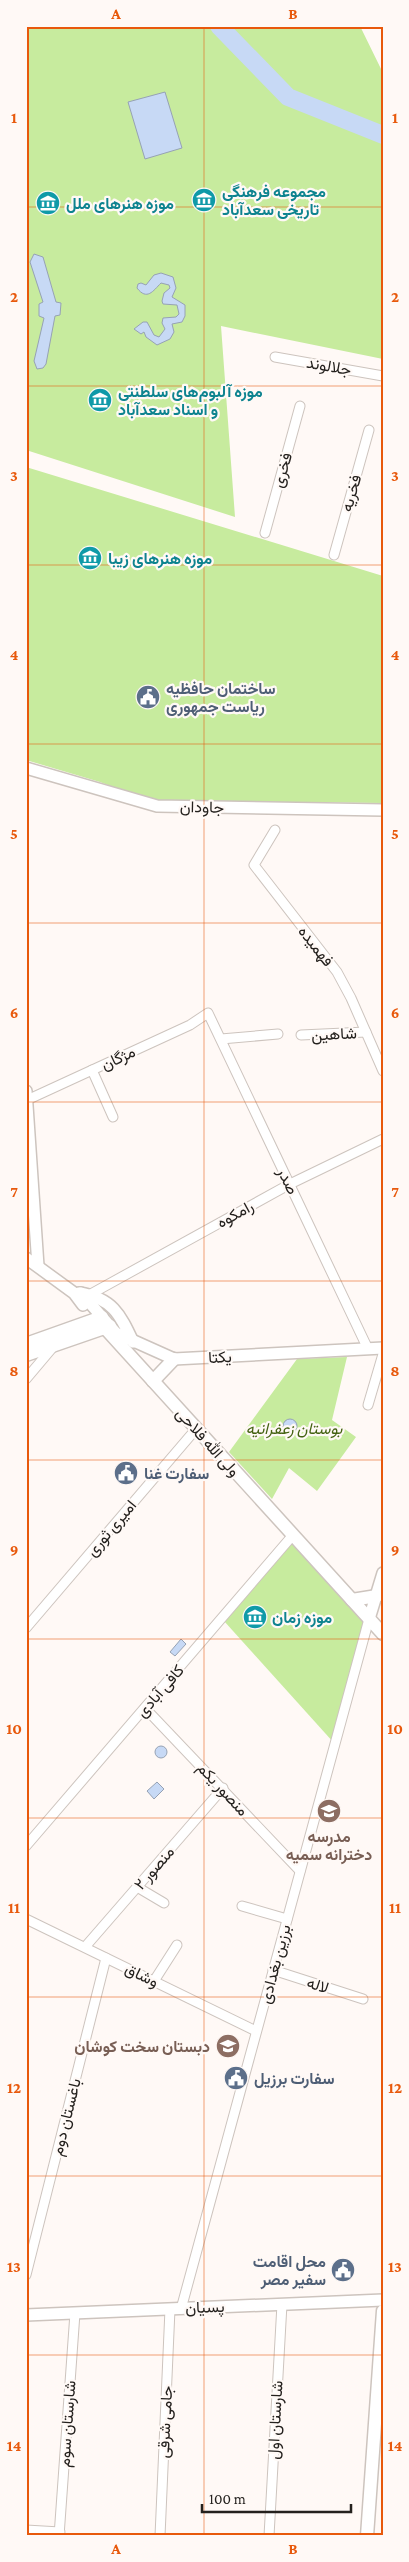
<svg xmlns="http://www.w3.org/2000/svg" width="409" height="2562" viewBox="0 0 409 2562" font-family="'Crimson Pro',Vazirmatn,serif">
<rect width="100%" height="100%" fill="#fff9f6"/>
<g fill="#c7eb9e">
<polygon points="26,26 360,26 383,73 383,359 221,326 235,517 26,450"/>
<polygon points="26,467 383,576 383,803 159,801 134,795 100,782 26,760"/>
<polygon points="347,1357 332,1420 356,1437 317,1491 289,1468 272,1499 229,1452 297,1359"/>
<polygon points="295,1538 367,1617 334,1743 224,1621"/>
</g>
<g fill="#c7d9f5" stroke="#96a2b4">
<polygon points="165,92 182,148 145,159 128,102"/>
<polygon points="34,254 43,257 56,302 61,303 60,315 55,316 46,364 43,368 37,369 34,361 44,318 39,316 39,304 43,302 30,262"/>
<path d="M161,273L173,277L176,288L172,297L185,305V316L182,322L172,324L174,332L170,339L157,345L146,337L144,332L141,334L134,329L143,322H147L154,335L159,337L165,329L162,323L163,318L176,317L179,314L177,305L163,304L162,301L164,293L170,288L169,285L161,283C153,291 147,301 137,288L138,284L141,283L146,285L154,275Z"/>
<circle cx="290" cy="1426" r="7"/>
<polygon points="181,1639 186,1644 175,1656 170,1652"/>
<circle cx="161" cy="1752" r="6"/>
<polygon points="157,1782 164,1789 154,1799 147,1791"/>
</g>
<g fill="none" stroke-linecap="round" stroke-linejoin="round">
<polyline stroke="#c7d9f5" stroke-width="18" points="219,26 288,97 383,135"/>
<g stroke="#cdc4be" stroke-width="11">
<g id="minor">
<polyline points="275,357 383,376"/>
<polyline points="265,533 300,406"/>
<polyline points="334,555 369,430"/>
<polyline points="275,830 254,865 337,972 351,998 383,1071"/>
<polyline points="301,1035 366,1032"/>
<polyline points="221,1039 278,1034"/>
<polyline points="92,1070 113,1117"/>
<polyline points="27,1100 190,1025 208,1013 368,1349"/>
<polyline points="89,1295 290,1184 383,1139"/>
<polyline points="26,1379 53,1347"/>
<polyline points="368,1405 383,1354"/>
<polyline points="26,1628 196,1429"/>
<polyline points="145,1708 300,1871"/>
<polyline points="26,1846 293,1535"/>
<polyline points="137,1887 164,1903"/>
<polyline points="242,1906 287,1919"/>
<polyline points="26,1919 256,2031"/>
<polyline points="85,1947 223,1788"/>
<polyline points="273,1970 363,1999"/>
<polyline points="154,1981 177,1945"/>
<polyline points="26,2275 106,1958"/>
<polyline points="181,2309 369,1619"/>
<polyline points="26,2530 60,2532"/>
<polyline points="59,2536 75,2313"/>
<polyline points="160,2536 170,2309"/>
<polyline points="269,2536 282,2304"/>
</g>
</g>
<g stroke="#cdc4be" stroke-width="14">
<g id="tertiary">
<polyline points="26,768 157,806 383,810"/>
<polyline points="26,1091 38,1266"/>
<polyline points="26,1258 74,1293 83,1305"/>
<path d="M79,1293C112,1298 120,1314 133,1342"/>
<polyline points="81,1293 116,1333 174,1359 383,1348"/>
<polyline points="369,1619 383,1573"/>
<polyline points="26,2315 383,2300"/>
</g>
</g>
<g stroke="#cdc4be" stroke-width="15">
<g id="secondary">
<polyline points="105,1328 383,1634"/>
<polyline points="26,1344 102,1317"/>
<polyline points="26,1355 110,1326"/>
<polyline points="153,1381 174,1359"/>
<polyline points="352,1600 377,1596"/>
<polyline points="367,2536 383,2311"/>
</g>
</g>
<use href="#minor" stroke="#fff" stroke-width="9"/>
<use href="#tertiary" stroke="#fff" stroke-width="11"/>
<use href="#secondary" stroke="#fff" stroke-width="12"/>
</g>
<path fill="none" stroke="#e8590c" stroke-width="1" stroke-opacity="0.55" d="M204,26V2536M26,207H383M26,386H383M26,565H383M26,744H383M26,923H383M26,1102H383M26,1281H383M26,1460H383M26,1639H383M26,1818H383M26,1997H383M26,2176H383M26,2355H383"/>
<defs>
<g id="museum-disc" transform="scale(1.25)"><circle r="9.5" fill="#0f9aa8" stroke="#fff9f6"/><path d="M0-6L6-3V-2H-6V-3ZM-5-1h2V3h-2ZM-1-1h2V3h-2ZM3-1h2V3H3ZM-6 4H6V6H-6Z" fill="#fff"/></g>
<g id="civic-disc" transform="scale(1.25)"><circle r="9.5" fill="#5c6f8a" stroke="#fff9f6"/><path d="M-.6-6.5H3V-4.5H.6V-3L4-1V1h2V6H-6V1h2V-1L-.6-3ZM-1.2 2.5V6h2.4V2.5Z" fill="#fff"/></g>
<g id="school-disc" transform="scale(1.25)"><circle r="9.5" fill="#8d6e63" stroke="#fff9f6"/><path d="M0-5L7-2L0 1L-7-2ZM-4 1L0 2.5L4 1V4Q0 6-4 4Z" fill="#fff"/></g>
</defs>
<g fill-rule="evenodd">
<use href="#museum-disc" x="204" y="200"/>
<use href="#museum-disc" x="48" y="203"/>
<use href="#museum-disc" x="100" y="400"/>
<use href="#museum-disc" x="90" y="558"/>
<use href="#civic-disc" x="148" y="697"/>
<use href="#civic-disc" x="126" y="1473"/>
<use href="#museum-disc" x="255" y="1617"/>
<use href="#school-disc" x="329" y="1811"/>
<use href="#school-disc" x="228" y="2046"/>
<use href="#civic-disc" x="236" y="2078"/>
<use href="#civic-disc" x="343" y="2270"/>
</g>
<g text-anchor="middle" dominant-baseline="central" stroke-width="4.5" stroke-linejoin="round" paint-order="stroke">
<g font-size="16" font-weight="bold" fill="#0d838f" stroke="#fff9f6" text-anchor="start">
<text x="222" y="191">مجموعه فرهنگی<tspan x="222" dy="18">تاریخی سعدآباد</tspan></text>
<text x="66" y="203">موزه هنرهای ملل</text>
<text x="118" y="391">موزه آلبوم‌های سلطنتی<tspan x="118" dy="18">و اسناد سعدآباد</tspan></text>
<text x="108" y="558">موزه هنرهای زیبا</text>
<text x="272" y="1617">موزه زمان</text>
</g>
<g font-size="16" fill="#24211e" stroke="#fff9f6">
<text transform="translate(329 366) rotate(10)">جلالوند</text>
<text transform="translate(282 470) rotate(-74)">فخری</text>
<text transform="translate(351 493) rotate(-74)">فخریه</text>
<text transform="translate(202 807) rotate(1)">جاودان</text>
<text transform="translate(316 946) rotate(52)">فهمیده</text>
<text transform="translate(334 1034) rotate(-3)">شاهین</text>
<text transform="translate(118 1058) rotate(-25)">مژگان</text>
<text transform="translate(288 1181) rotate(64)">صدر</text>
<text transform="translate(235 1214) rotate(-29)">رامکوه</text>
<text transform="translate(220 1357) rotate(-3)">یکتا</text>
<text transform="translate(208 1442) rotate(48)">ولی‌ الله فلاحی</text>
<text transform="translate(111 1528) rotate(-50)">امیری ثوری</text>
<text transform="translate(160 1691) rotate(-49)">کافی آبادی</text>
<text transform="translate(223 1789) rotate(47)">منصور یکم</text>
<text transform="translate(154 1868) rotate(-49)">منصور ۲</text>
<text transform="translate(275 1964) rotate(-75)">برزین بغدادی</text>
<text transform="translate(142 1975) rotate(26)">وشاق</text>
<text transform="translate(318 1985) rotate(18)">لاله</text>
<text transform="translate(66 2117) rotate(-76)">باغستان دوم</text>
<text transform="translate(205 2307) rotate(-2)">پسیان</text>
<text transform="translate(275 2420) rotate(-87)">شارستان اول</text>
<text transform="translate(165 2422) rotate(-87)">جامی شرقی</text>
<text transform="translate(67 2424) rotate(-86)">شارستان سوم</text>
</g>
<g font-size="16" font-weight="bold" fill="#4e5e75" stroke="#fff9f6" text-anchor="start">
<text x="166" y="688">ساختمان حافظیه<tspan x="166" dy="18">ریاست جمهوری</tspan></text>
<text x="144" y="1473">سفارت غنا</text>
<text x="254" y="2078">سفارت برزیل</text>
<text x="326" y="2261" text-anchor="end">محل اقامت<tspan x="326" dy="18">سفیر مصر</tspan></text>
</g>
<g font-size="16" font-style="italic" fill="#446212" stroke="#fff9f6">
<text x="294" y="1428">بوستان زعفرانیه</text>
</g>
<g font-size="16" font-weight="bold" fill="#785e54" stroke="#fff9f6">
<text x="329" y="1836">مدرسه<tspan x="329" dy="18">دخترانه سمیه</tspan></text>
<text x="210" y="2046" text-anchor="end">دبستان سخت کوشان</text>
</g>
</g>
<rect width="409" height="2562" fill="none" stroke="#fff9f6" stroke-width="55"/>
<path d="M202 2504v8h149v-8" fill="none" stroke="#24211e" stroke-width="2.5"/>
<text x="209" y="2504" font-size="15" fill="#24211e" stroke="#fff9f6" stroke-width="4" paint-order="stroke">100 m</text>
<rect x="28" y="28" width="354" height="2506" fill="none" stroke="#e8590c" stroke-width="2"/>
<g font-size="16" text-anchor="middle" font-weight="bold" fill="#e8590c">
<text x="116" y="19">A</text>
<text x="293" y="19">B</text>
<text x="14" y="123">1</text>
<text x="395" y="123">1</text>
<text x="14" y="302">2</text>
<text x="395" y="302">2</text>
<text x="14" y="481">3</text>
<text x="395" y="481">3</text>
<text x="14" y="660">4</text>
<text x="395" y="660">4</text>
<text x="14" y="839">5</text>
<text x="395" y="839">5</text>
<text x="14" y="1018">6</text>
<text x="395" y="1018">6</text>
<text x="14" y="1197">7</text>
<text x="395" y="1197">7</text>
<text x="14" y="1376">8</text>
<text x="395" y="1376">8</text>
<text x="14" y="1555">9</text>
<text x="395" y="1555">9</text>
<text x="14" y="1734">10</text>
<text x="395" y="1734">10</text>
<text x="14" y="1913">11</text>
<text x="395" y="1913">11</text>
<text x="14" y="2093">12</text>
<text x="395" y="2093">12</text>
<text x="14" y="2272">13</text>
<text x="395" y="2272">13</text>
<text x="14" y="2451">14</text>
<text x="395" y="2451">14</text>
<text x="116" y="2554">A</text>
<text x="293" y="2554">B</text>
</g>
</svg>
